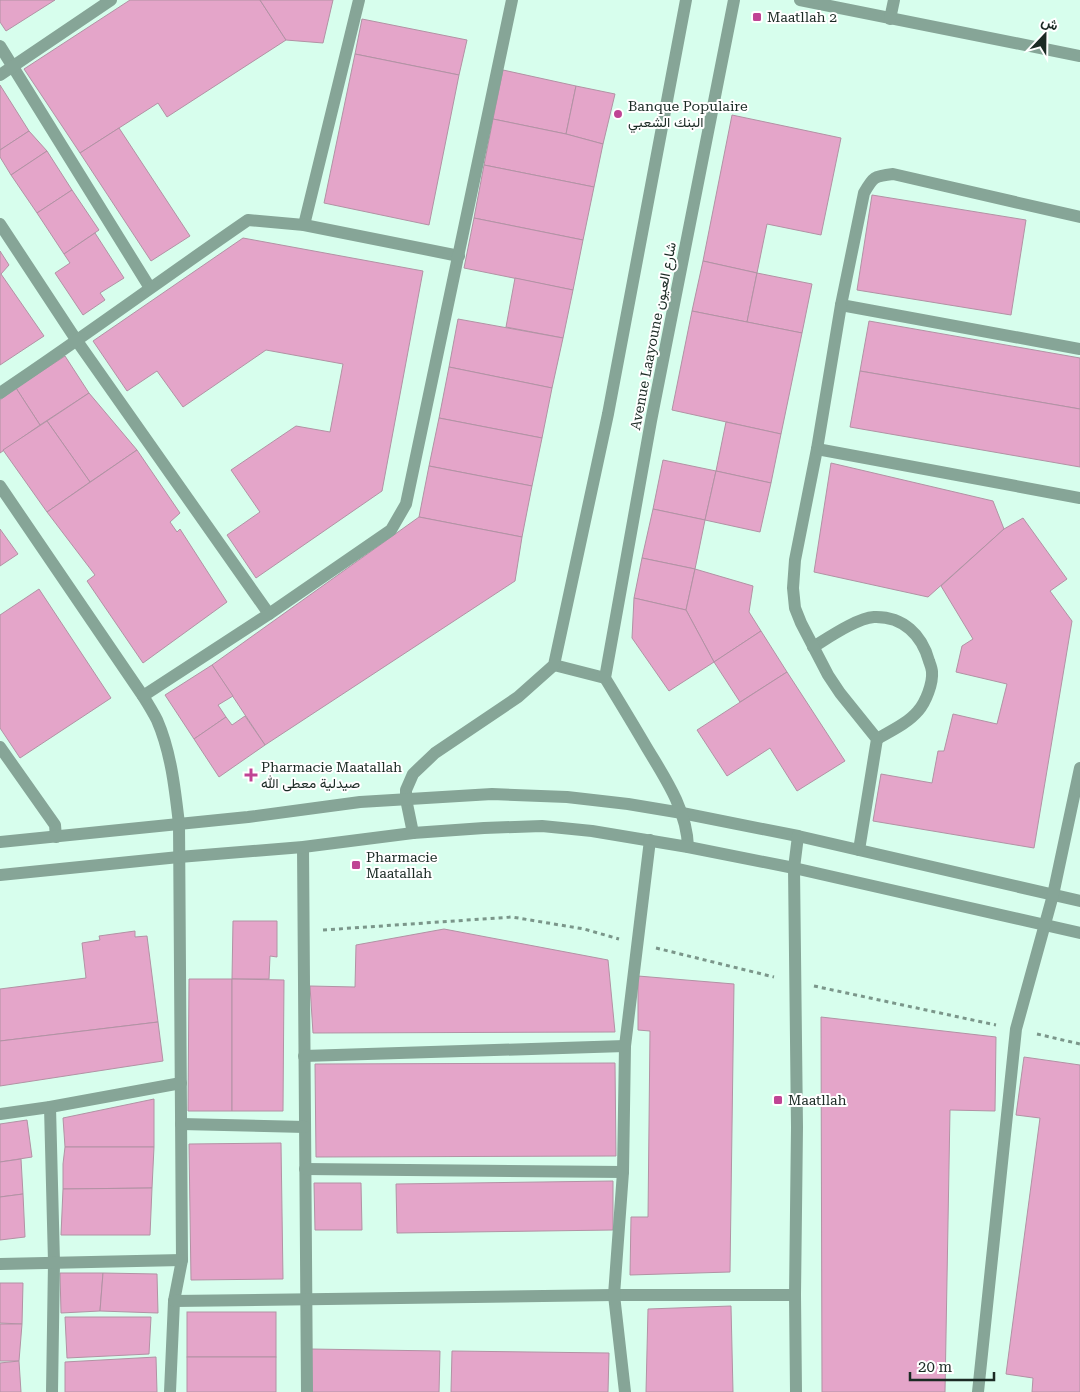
<svg xmlns="http://www.w3.org/2000/svg" width="1080" height="1392" viewBox="0 0 1080 1392" font-family="'Roboto Serif',Vazirmatn,serif">
<rect width="100%" height="100%" fill="#d7feed"/>
<g fill="#e4a5c9" stroke="#b292a4">
<polygon points="0,0 55,0 6,31 0,22"/>
<polygon points="130,0 260,0 286,40 167,117 158,103 80,153 24,69"/>
<polygon points="260,0 333,0 323,43 286,40"/>
<polygon points="362,19 467,40 459,75 355,54"/>
<polygon points="355,54 459,75 429,225 324,203"/>
<polygon points="503,70 576,86 566,134 493,119"/>
<polygon points="0,85 29,131 0,150"/>
<polygon points="576,86 615,94 603,144 566,134"/>
<polygon points="732,115 841,138 821,235 767,224 757,273 703,261"/>
<polygon points="493,119 566,134 603,144 594,187 484,165"/>
<polygon points="119,128 190,236 151,261 80,153"/>
<polygon points="29,131 47,151 11,175 0,157 0,150"/>
<polygon points="47,151 72,190 37,213 11,175"/>
<polygon points="484,165 594,187 583,240 474,218"/>
<polygon points="72,190 99,230 64,254 37,213"/>
<polygon points="872,195 1026,220 1011,315 857,290"/>
<polygon points="474,218 583,240 573,290 464,268"/>
<polygon points="95,233 124,278 100,293 105,300 83,315 55,273 70,263 64,254"/>
<polygon points="243,238 423,271 382,491 256,578 227,535 260,512 231,470 296,426 330,432 343,364 266,350 183,407 157,371 127,391 93,341"/>
<polygon points="0,251 9,265 1,274 44,336 0,365"/>
<polygon points="703,261 757,273 747,322 692,311"/>
<polygon points="757,273 812,284 802,333 747,322"/>
<polygon points="515,278 573,290 563,338 506,327"/>
<polygon points="692,311 802,333 781,434 672,410"/>
<polygon points="458,319 563,338 552,388 449,367"/>
<polygon points="869,321 1080,358 1080,409 860,371"/>
<polygon points="65,356 89,393 40,425 16,388"/>
<polygon points="449,367 552,388 542,438 439,418"/>
<polygon points="860,371 1080,409 1080,467 850,427"/>
<polygon points="16,388 40,425 0,453 0,400"/>
<polygon points="89,393 137,450 90,482 47,421"/>
<polygon points="439,418 542,438 532,486 429,466"/>
<polygon points="47,421 90,482 47,512 3,450"/>
<polygon points="726,422 781,434 771,483 716,471"/>
<polygon points="137,450 180,513 170,522 177,532 180,529 227,602 143,663 87,581 95,575 47,512"/>
<polygon points="663,460 716,471 705,520 653,509"/>
<polygon points="831,463 993,501 1004,529 928,597 814,572"/>
<polygon points="429,466 532,486 522,537 419,517"/>
<polygon points="716,471 771,483 760,532 705,520"/>
<polygon points="653,509 705,520 695,569 642,558"/>
<polygon points="419,517 522,537 515,581 265,745 212,665"/>
<polygon points="1023,518 1067,579 1050,591 1072,621 1034,848 873,821 881,774 932,783 938,751 944,751 953,714 997,724 1007,684 956,672 962,646 973,639 941,586 1004,529"/>
<polygon points="0,529 18,554 0,566"/>
<polygon points="642,558 695,569 686,610 634,598"/>
<polygon points="695,569 753,586 749,612 761,631 714,662 686,610"/>
<polygon points="39,589 111,698 20,758 0,728 0,615"/>
<polygon points="634,598 686,610 714,662 669,691 632,638"/>
<polygon points="761,631 787,672 740,702 714,662"/>
<polygon points="212,665 233,696 218,705 226,717 194,739 165,695"/>
<polygon points="787,672 845,761 797,791 770,748 727,776 697,730"/>
<polygon points="245,716 265,745 219,777 194,739 226,717 232,725"/>
<polygon points="233,921 277,921 277,957 270,956 269,979 232,979"/>
<polygon points="444,929 608,960 615,1032 313,1033 310,986 355,987 356,945"/>
<polygon points="135,931 135,937 147,936 158,1022 0,1041 0,989 86,978 82,943 100,940 99,936"/>
<polygon points="638,976 734,984 730,1272 630,1275 631,1217 648,1217 650,1031 638,1030"/>
<polygon points="189,979 232,979 232,1111 188,1111"/>
<polygon points="232,979 284,980 283,1111 232,1111"/>
<polygon points="821,1017 996,1037 995,1111 950,1110 945,1392 822,1392"/>
<polygon points="158,1022 163,1061 0,1086 0,1041"/>
<polygon points="1024,1057 1080,1065 1080,1392 1032,1392 1033,1378 1006,1374 1040,1118 1016,1115"/>
<polygon points="615,1063 616,1156 316,1157 315,1064"/>
<polygon points="154,1099 154,1147 65,1147 63,1118"/>
<polygon points="27,1120 32,1157 0,1162 0,1124"/>
<polygon points="281,1143 283,1279 191,1280 189,1144"/>
<polygon points="65,1147 154,1147 152,1188 63,1189 63,1164"/>
<polygon points="21,1159 23,1194 0,1197 0,1162"/>
<polygon points="613,1181 613,1230 397,1233 396,1184"/>
<polygon points="314,1183 361,1183 362,1230 315,1230"/>
<polygon points="152,1188 150,1235 61,1235 63,1189"/>
<polygon points="23,1194 25,1237 0,1240 0,1197"/>
<polygon points="60,1273 103,1273 100,1311 61,1313"/>
<polygon points="103,1273 157,1274 158,1313 100,1311"/>
<polygon points="0,1283 23,1283 22,1324 0,1323"/>
<polygon points="731,1306 733,1392 646,1392 648,1309"/>
<rect x="187" y="1312" width="89" height="45"/>
<polygon points="65,1317 151,1317 149,1354 67,1358"/>
<polygon points="0,1324 22,1324 19,1361 0,1361"/>
<polygon points="310,1349 440,1351 439,1392 309,1392"/>
<polygon points="452,1351 609,1353 608,1392 451,1392"/>
<polygon points="156,1357 157,1392 65,1392 65,1362"/>
<rect x="187" y="1357" width="89" height="35"/>
<polygon points="19,1361 21,1392 0,1392 0,1363"/>
</g>
<g fill="none" stroke-linecap="round" stroke-linejoin="round">
<g stroke="#7b968a" stroke-width="3" stroke-dasharray="4 4" stroke-linecap="butt">
<polyline points="323,930 512,917 584,929 619,939"/>
<polyline points="656,948 774,977"/>
<polyline points="814,986 996,1025"/>
<polyline points="1037,1034 1080,1044"/>
</g>
<g stroke="#86a597" stroke-width="12">
<polyline points="800,0 1080,56"/>
<polyline points="890,19 894,0"/>
<polyline points="0,46 150,288"/>
<polyline points="0,75 111,0"/>
<polyline points="0,224 77,341 269,614"/>
<polyline points="304,225 359,0"/>
<polyline points="841,305 1080,349"/>
<path d="M0,393C84,337 165,277 248,220L304,225L459,256"/>
<polyline points="817,449 1080,498"/>
<path d="M0,486L143,696C148,704 153,712 157,720C171,752 175,789 179,824L182,1260L174,1301L170,1392"/>
<path d="M813,647C828,638 857,618 874,617C903,616 922,635 929,661C930,664 932,668 932,672C933,683 926,702 918,711C908,723 891,731 877,739"/>
<polyline points="554,665 605,678"/>
<polyline points="143,696 269,614 391,530 406,504 512,0"/>
<polyline points="0,747 55,825 56,837"/>
<polyline points="413,833 406,799 406,790 413,774 435,753 518,697 554,665 608,414 686,0"/>
<polyline points="0,842 248,817 360,802 492,794 567,797 628,804 682,813 798,836 1080,901"/>
<polyline points="303,847 307,1392"/>
<path d="M688,847C687,810 665,778 647,748C633,724 619,701 605,678L651,421L734,0"/>
<path d="M859,850L877,739L840,693L828,675L801,623L795,608L793,588L795,560L817,449L841,305L864,193C873,177 874,176 893,174L1080,217"/>
<polyline points="0,875 179,857 303,847 413,833 484,828 542,826 592,831 688,847 794,868 1080,933"/>
<polyline points="304,1056 625,1046"/>
<polyline points="50,1107 54,1262 52,1392"/>
<polyline points="0,1114 50,1107 181,1083"/>
<polyline points="181,1124 305,1127"/>
<polyline points="305,1169 623,1172"/>
<polyline points="0,1264 182,1260"/>
<polyline points="174,1301 614,1295 795,1295"/>
<polyline points="625,1392 614,1295 623,1172 625,1046 650,840"/>
<polyline points="796,1392 795,1295 797,1127 794,868 798,836"/>
<polyline points="978,1392 1016,1029 1053,895 1080,768"/>
</g>
</g>
<g fill="#c04494" stroke="#fff" stroke-width="2">
<rect x="752" y="12" width="10" height="10" rx="2.5"/>
<circle cx="618" cy="114" r="5"/>
<path d="M248.5 767.5h5v5h5v5h-5v5h-5v-5h-5v-5h5z"/>
<rect x="351" y="860" width="10" height="10" rx="2.5"/>
<rect x="773" y="1095" width="10" height="10" rx="2.5"/>
</g>
<g text-anchor="middle" dominant-baseline="central" stroke-width="4" stroke-linejoin="round" paint-order="stroke">
<g font-size="14" fill="#1b2a24" stroke="#fff" text-anchor="start">
<text x="767" y="17">Maatllah 2</text>
<text x="628" y="106">Banque Populaire<tspan x="628" dy="16">البنك الشعبي</tspan></text>
<text x="261" y="767">Pharmacie Maatallah<tspan x="261" dy="16">صيدلية معطى الله</tspan></text>
<text x="366" y="857">Pharmacie<tspan x="366" dy="16">Maatallah</tspan></text>
<text x="788" y="1100">Maatllah</text>
</g>
<g font-size="14" fill="#1b2a24" stroke="#fff">
<text transform="translate(653 336) rotate(-79)">Avenue Laayoune شارع العيون</text>
</g>
</g>
<g transform="translate(1045 35) rotate(22)" stroke="#ffffff" stroke-width="4" paint-order="stroke">
<path d="M0-4L9 19L0 12L-9 19Z" fill="#1b2a24"/>
<text y="-8" font-size="14" font-weight="bold" text-anchor="middle" fill="#1b2a24">ش</text>
</g>
<path d="M910 1372v8h84v-8" fill="none" stroke="#1b2a24" stroke-width="2.5"/>
<text x="918" y="1372" font-size="15" fill="#1b2a24" stroke="#ffffff" stroke-width="4" paint-order="stroke">20 m</text>
</svg>
